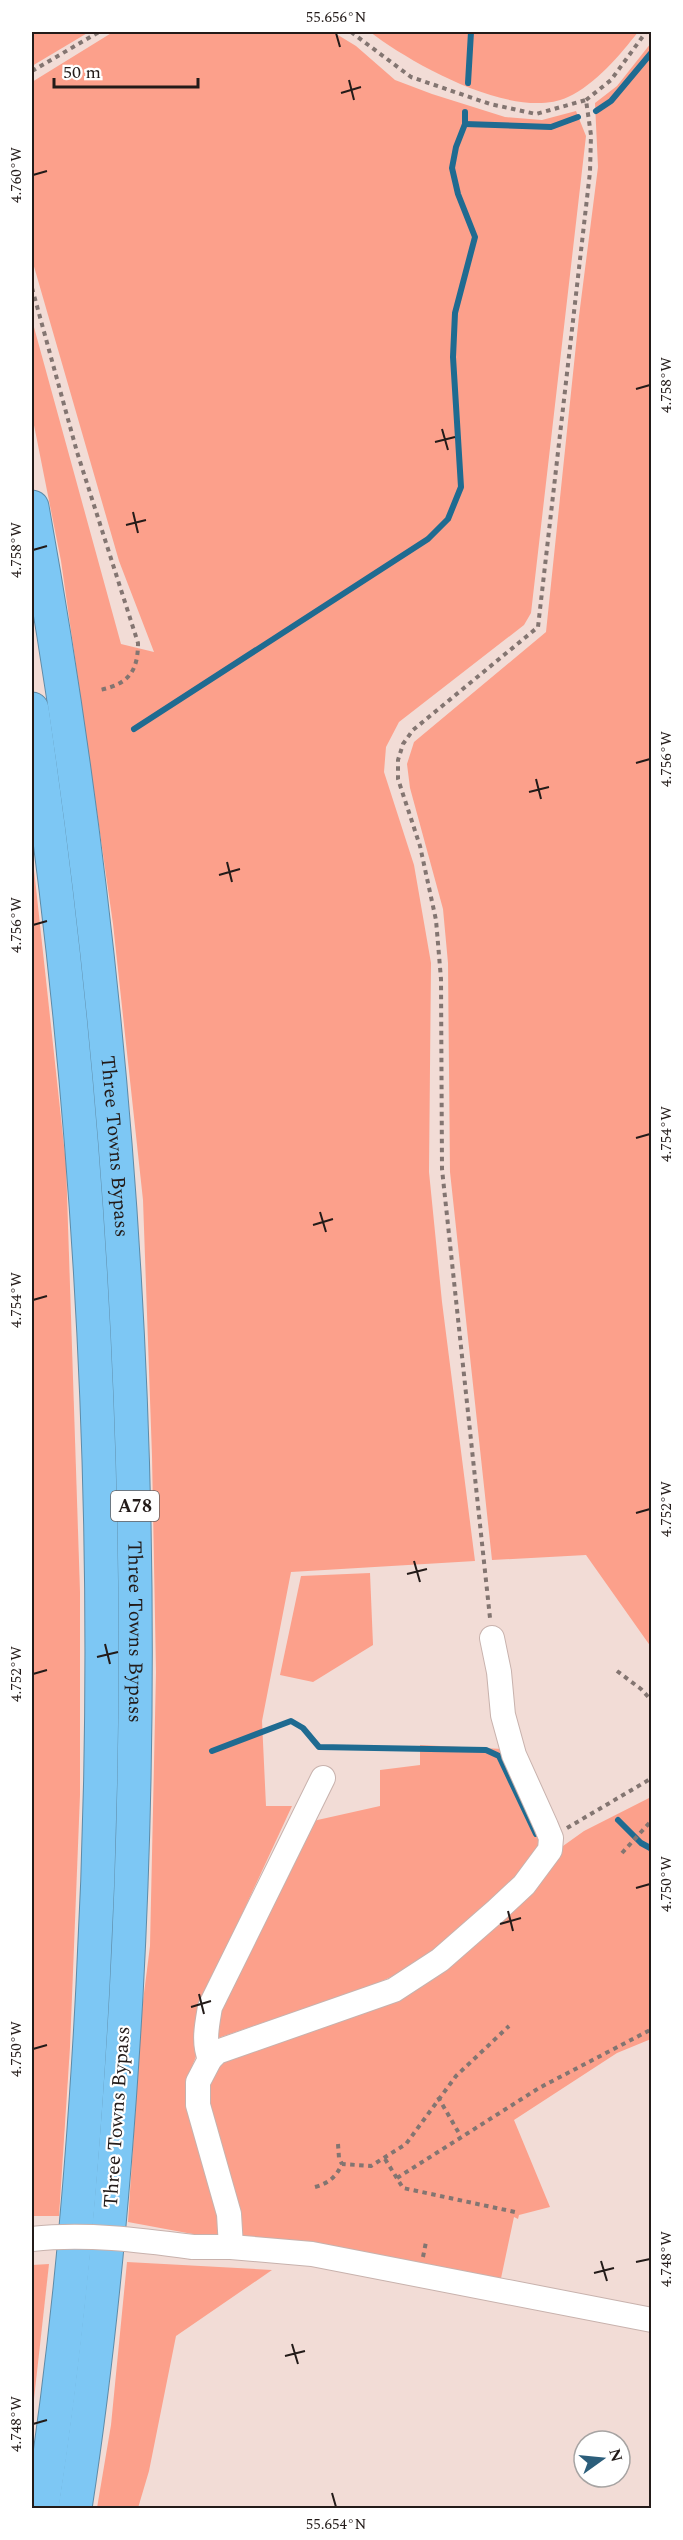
<svg xmlns="http://www.w3.org/2000/svg" width="683" height="2540" viewBox="0 0 683 2540" font-family="Spectral,serif">
<rect width="100%" height="100%" fill="#f2dcd6"/>
<g fill="#fca08b">
<polygon points="32,32 89,32 32,66"/>
<polygon points="113,32 333,32 356,46 395,80 432,94 505,117 542,120 576,111 586,136 531,613 524,625 399,722 386,747 384,772 414,865 431,963 429,1172 442,1302 475,1561 291,1572 262,1721 266,1806 292,1806 206,1992 197,2054 191,2069 192,2094 225,2225 218,2234 198,2235 128,2222 142,2009 150,1946 156,1672 152,1456 143,1200 113,924 61,561 32,415 32,320 121,644 154,652 119,561 33,263 32,82"/>
<path d="M370,32H638C620,55 596,84 568,97C515,122 412,64 370,32Z"/>
<polygon points="651,43 651,1647 586,1555 492,1560 450,1172 448,963 443,909 410,788 407,764 414,742 546,632 579,316 598,167 595,103 617,86"/>
<polygon points="32,851 66,1164 80,1592 80,1795 70,2047 59,2216 32,2216"/>
<polygon points="370,1573 373,1645 313,1682 280,1675 301,1576"/>
<polygon points="420,1745 503,1749 542,1846 497,1901 415,1966 371,1986 218,2038 217,2016 313,1821 380,1806 380,1770 420,1765"/>
<polygon points="651,1797 651,2039 617,2053 514,2120 550,2207 519,2215 518,2219 514,2217 500,2283 241,2240 206,2093 208,2081 226,2057 406,1994 556,1851 584,1831"/>
<polygon points="127,2262 272,2270 176,2336 149,2471 138,2508 97,2508 111,2425"/>
<polygon points="49,2264 32,2417 32,2265"/>
</g>
<g fill="none" stroke-linecap="round" stroke-linejoin="round">
<g stroke="#1f6b91" stroke-width="6">
<polyline points="468,83 471,32"/>
<polyline points="596,111 611,101 652,52"/>
<polyline points="465,124 551,127 578,117"/>
<polyline points="134,729 428,539 448,519 461,487 453,357 455,313 475,237 458,194 452,168 456,147 465,124 465,112"/>
<polyline points="212,1751 291,1721 303,1728 319,1747 486,1750 499,1756 536,1834"/>
<polyline points="618,1820 641,1843 652,1849"/>
</g>
<g stroke="#c8b2ad" stroke-width="26">
<g id="minor">
<path d="M210,2059C203,2042 207,2025 210,2007L323,1778"/>
<polyline points="193,2247 231,2247 229,2214 198,2105 198,2082 210,2059 217,2052 394,1990 440,1960 496,1911 524,1885 550,1850 551,1838 546,1826 514,1755 503,1715 499,1672 492,1638"/>
<polyline points="231,2247 312,2254 652,2320"/>
</g>
</g>
<g stroke="#5e8ba7" stroke-width="35">
<g id="highway">
<path id="s1" d="M32,507C121,999 153,1496 126,1996C116,2167 101,2339 75,2508"/>
<path d="M32,709C94,1131 116,1559 93,1985C84,2160 69,2335 42,2508"/>
</g>
</g>
<g stroke="#837571" stroke-width="4" stroke-dasharray="4.5 4.5" stroke-linecap="butt">
<polyline points="351,32 411,77 490,104 536,114 586,100 591,135 590,172 538,627 413,730 403,744 398,760 398,779 420,846 436,920 441,979 442,1169 490,1618"/>
<polyline points="32,71 99,32"/>
<polyline points="586,100 611,80 646,32"/>
<path d="M32,288L77,452L138,643C138,672 128,684 100,690"/>
<polyline points="617,1671 641,1689 652,1701"/>
<polyline points="567,1828 652,1778"/>
<polyline points="622,1853 652,1820"/>
<polyline points="438,2097 460,2135"/>
<polyline points="338,2144 339,2158 342,2164"/>
<polyline points="385,2159 403,2188 515,2212"/>
<polyline points="397,2178 539,2088 652,2029"/>
<path d="M315,2187C329,2183 336,2177 342,2164L371,2166L406,2144L456,2076L509,2026"/>
<polyline points="423,2257 426,2242"/>
</g>
<use href="#minor" stroke="#fff" stroke-width="24"/>
<use href="#highway" stroke="#7dc7f4" stroke-width="33"/>
<g stroke="#c8b2ad" stroke-width="26" stroke-linecap="butt">
<path id="minor-bridge" d="M32,2239C85,2233 140,2240 193,2247"/>
</g>
<use href="#minor-bridge" stroke="#fff" stroke-width="24"/>
</g>
<path fill="none" stroke="#231b19" stroke-width="2" d="M336,33L340,47M349,80L354,100M341,93L361,87M33,175L47,171M636,389L650,385M442,429L448,450M435,442L455,437M133,512L138,533M126,525L146,520M33,550L47,546M636,763L650,759M536,779L541,799M529,792L549,787M227,862L232,882M219,875L240,869M33,925L47,921M636,1138L650,1134M320,1212L326,1232M313,1225L333,1219M33,1300L47,1296M636,1513L650,1509M414,1561L420,1582M407,1574L427,1569M105,1644L110,1664M97,1657L118,1652M33,1674L47,1670M636,1888L650,1884M508,1911L513,1931M500,1924L521,1918M199,1994L204,2014M191,2007L211,2001M33,2049L47,2045M601,2261L607,2281M636,2262L650,2259M594,2273L614,2268M292,2344L298,2364M285,2356L305,2351M33,2424L47,2420M332,2493L336,2507"/>
<g text-anchor="middle" dominant-baseline="central" stroke-width="4.5" stroke-linejoin="round" paint-order="stroke">
<rect fill="#fff" stroke="#655f5e" stroke-width="1.5" x="111" y="1491" width="48" height="30" rx="4.5"/>
<g font-size="18" font-weight="bold" fill="#231b19">
<text x="135" y="1506">A78</text>
</g>
<g font-size="20" fill="#231b19" stroke="#fff">
<text stroke="none"><textPath href="#s1" startOffset="645">Three Towns Bypass</textPath></text>
<text stroke="none"><textPath href="#s1" startOffset="1131">Three Towns Bypass</textPath></text>
<text transform="translate(117 2117) rotate(-86)">Three Towns Bypass</text>
</g>
</g>
<rect width="683" height="2540" fill="none" stroke="#ffffff" stroke-width="66"/>
<g transform="translate(602 2459) rotate(75)"><circle r="28" fill="#ffffff" stroke="#a7a4a3" stroke-width="1.5"/>
<path d="M0-4.5L10 22L0 15L-10 22Z" fill="#2c5e7b"/>
<text y="-9" font-size="16" font-weight="bold" text-anchor="middle" fill="#231b19">N</text>
</g>
<path d="M54 78v9h144v-9" fill="none" stroke="#231b19" stroke-width="3"/>
<text x="63" y="78" font-size="18" fill="#231b19" stroke="#ffffff" stroke-width="4.5" paint-order="stroke">50 m</text>
<rect x="33" y="33" width="617" height="2474" fill="none" stroke="#231b19" stroke-width="2"/>
<g font-size="15" text-anchor="middle" fill="#231b19">
<text x="336" y="22">55.656°N</text>
<text transform="translate(16 175) rotate(-90)" y="5">4.760°W</text>
<text transform="translate(666 385) rotate(-90)" y="5">4.758°W</text>
<text transform="translate(16 550) rotate(-90)" y="5">4.758°W</text>
<text transform="translate(666 759) rotate(-90)" y="5">4.756°W</text>
<text transform="translate(16 925) rotate(-90)" y="5">4.756°W</text>
<text transform="translate(666 1134) rotate(-90)" y="5">4.754°W</text>
<text transform="translate(16 1300) rotate(-90)" y="5">4.754°W</text>
<text transform="translate(666 1509) rotate(-90)" y="5">4.752°W</text>
<text transform="translate(16 1674) rotate(-90)" y="5">4.752°W</text>
<text transform="translate(666 1884) rotate(-90)" y="5">4.750°W</text>
<text transform="translate(16 2049) rotate(-90)" y="5">4.750°W</text>
<text transform="translate(666 2259) rotate(-90)" y="5">4.748°W</text>
<text transform="translate(16 2424) rotate(-90)" y="5">4.748°W</text>
<text x="336" y="2529">55.654°N</text>
</g>
</svg>
